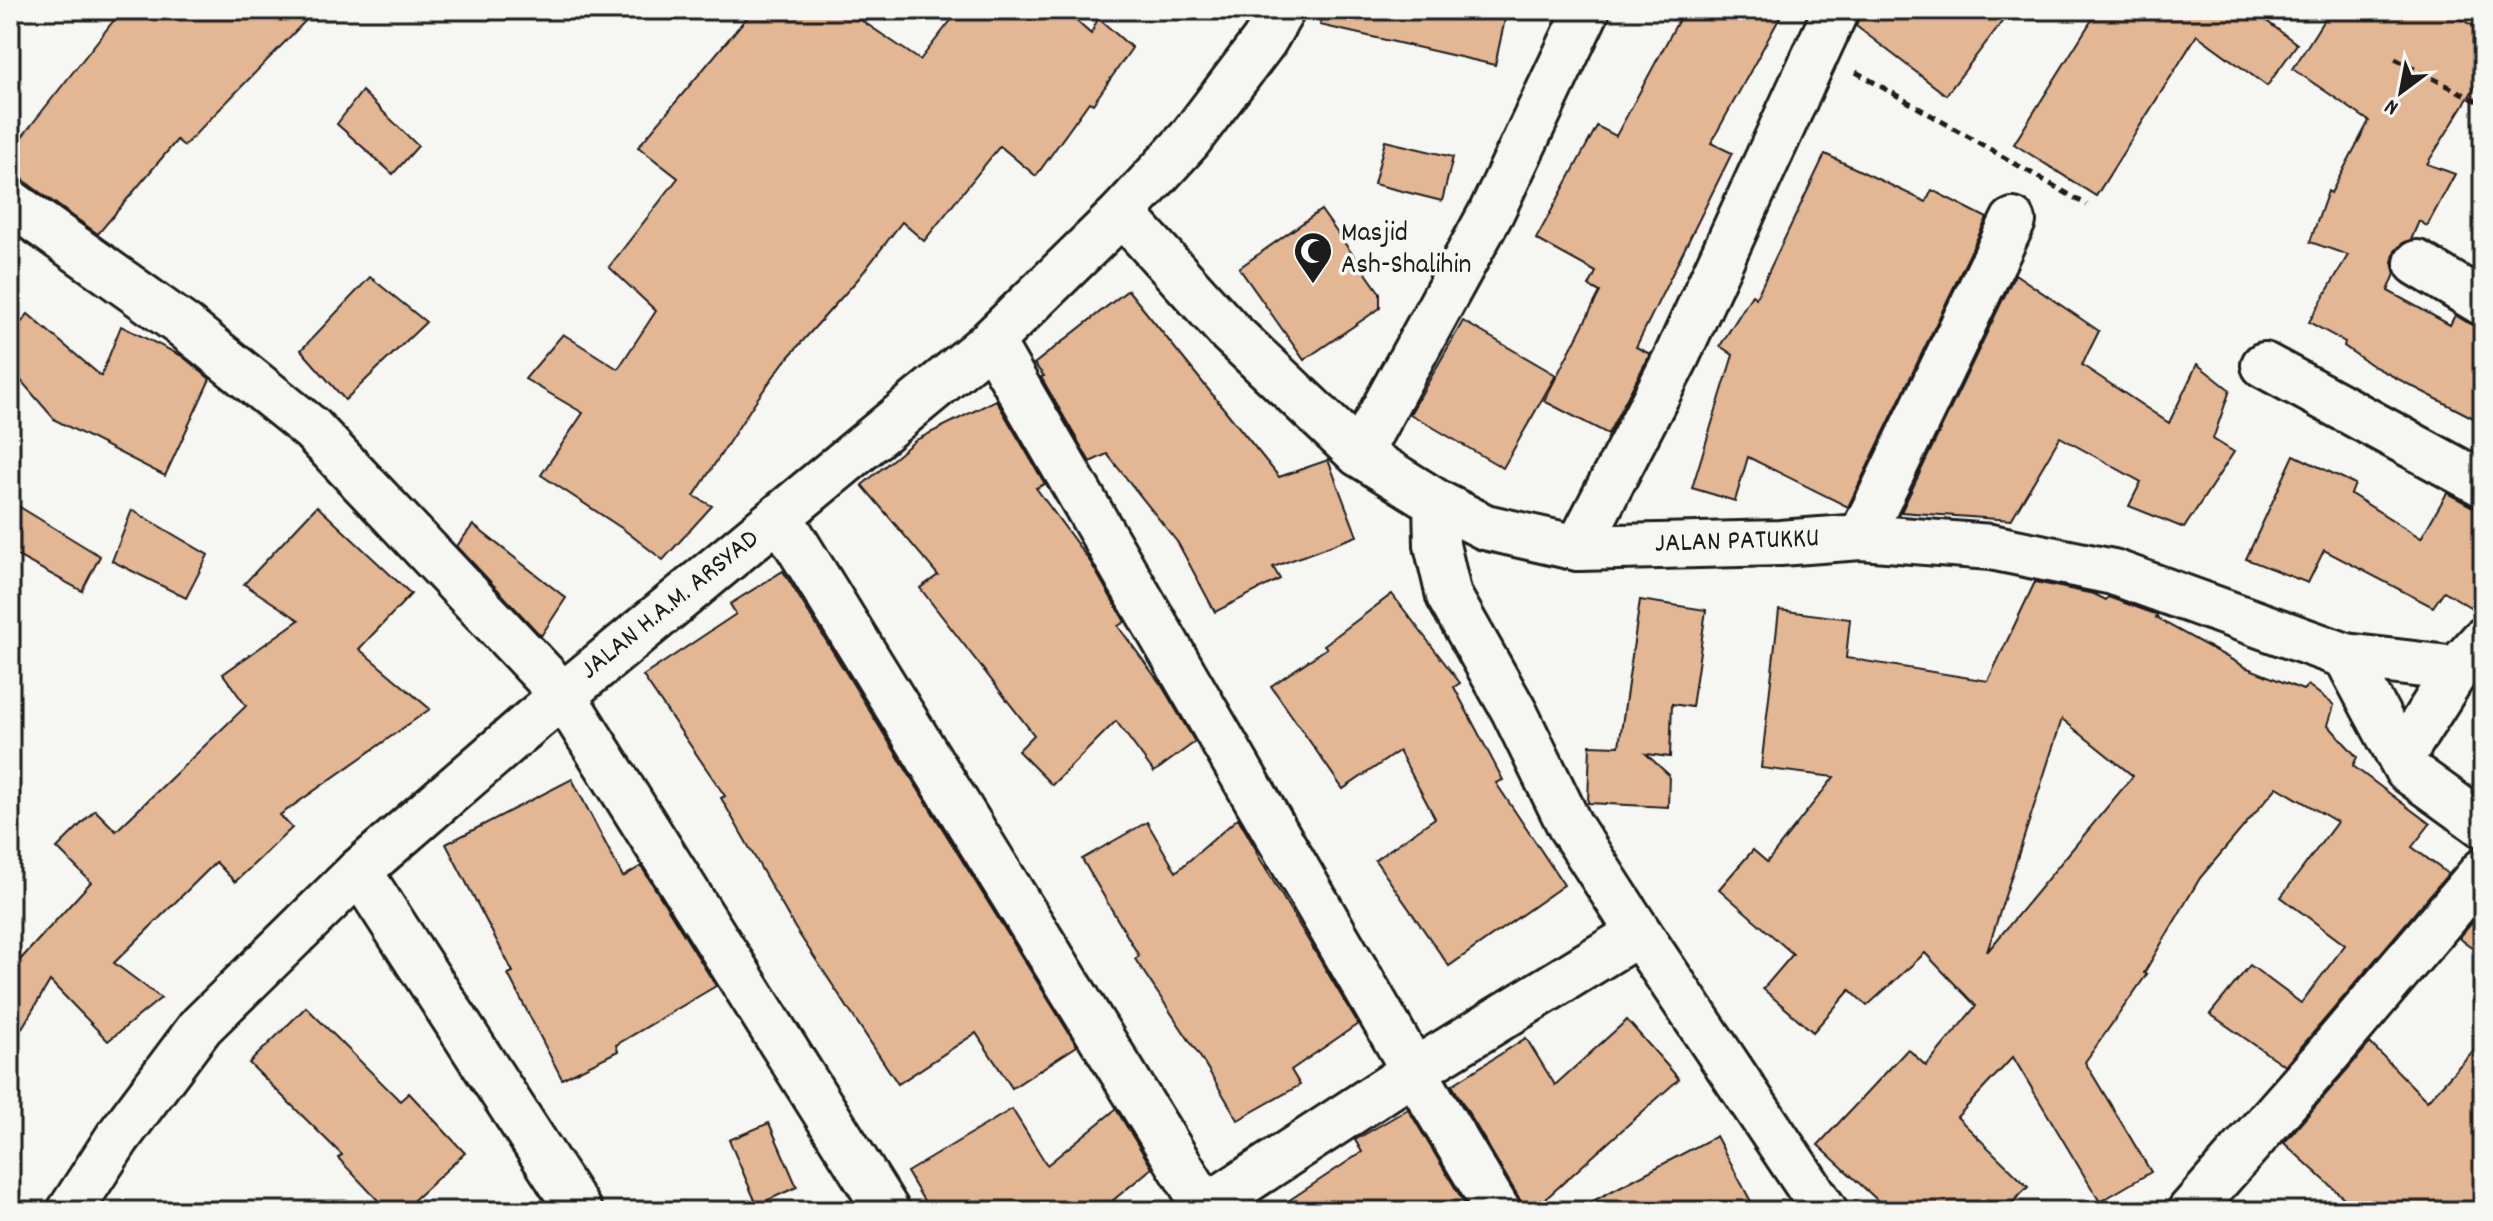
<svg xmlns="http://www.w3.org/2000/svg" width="2493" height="1221" viewBox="0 0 2493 1221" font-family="Dekko,sans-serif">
<rect width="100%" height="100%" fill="#f6f6f2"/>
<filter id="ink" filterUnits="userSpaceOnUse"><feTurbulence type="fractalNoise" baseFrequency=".0125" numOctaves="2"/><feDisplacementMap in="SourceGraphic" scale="16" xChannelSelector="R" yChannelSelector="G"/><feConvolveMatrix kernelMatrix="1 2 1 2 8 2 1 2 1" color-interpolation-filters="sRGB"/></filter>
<g filter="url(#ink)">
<g fill="#e3b694" stroke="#1c1c1c" stroke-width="2" fill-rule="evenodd">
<polygon points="122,10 316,10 184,146 177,140 98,234 31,186 10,168 10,152"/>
<polygon points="753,10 846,10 920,60 959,10 1064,10 1091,34 1098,18 1132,48 1093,104 1089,102 1036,176 1000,146 924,241 902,222 858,279 784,362 755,402 694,496 712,506 663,560 623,529 541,475 583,413 525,379 563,334 618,369 656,311 609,267 678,178 638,147"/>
<polygon points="1322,10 1507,10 1495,65 1320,25"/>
<polygon points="1684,10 1784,10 1711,143 1732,153 1636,347 1650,354 1608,434 1544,401 1600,292 1589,286 1596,272 1536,239 1597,126 1616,136"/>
<polygon points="1861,10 2011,10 1946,95 1856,26"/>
<polygon points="2098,10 2252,10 2297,44 2267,86 2197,35 2096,196 2014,144"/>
<polygon points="2330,10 2444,10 2483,31 2483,74 2427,164 2455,174 2427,226 2419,221 2411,240 2404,242 2395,251 2392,262 2395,274 2388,291 2450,325 2455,315 2470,324 2483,328 2483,423 2371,365 2344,346 2345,342 2309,322 2348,255 2310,242 2328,191 2331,193 2369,121 2293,69"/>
<polygon points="362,91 418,146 393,174 337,124"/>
<polygon points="1385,141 1453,157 1442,201 1374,184"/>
<polygon points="1825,154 1926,202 1932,190 1987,218 1848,507 1748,457 1735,501 1692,488 1733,355 1720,346 1752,295 1756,298"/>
<polygon points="1321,210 1380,293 1380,308 1304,360 1239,268"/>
<polygon points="2015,274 2099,331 2082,365 2169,423 2197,364 2230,390 2213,439 2234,452 2184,528 2129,506 2141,482 2060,437 2011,520 1901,512"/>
<polygon points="370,277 426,322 345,400 301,350"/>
<polygon points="1128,290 1279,477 1328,460 1357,536 1273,567 1280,579 1215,612 1178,543 1107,454 1090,462 1041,377 1044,376 1034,364"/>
<polygon points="28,314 101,376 121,326 182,356 210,379 165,476 55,420 10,368 10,337"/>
<polygon points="1463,321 1556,375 1503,468 1410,414"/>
<polygon points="996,400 1045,484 1036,488 1091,563 1125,622 1118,626 1162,686 1195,742 1154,772 1116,721 1052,785 1018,751 1034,735 920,588 938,575 862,485 916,440"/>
<polygon points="2294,455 2355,484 2351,494 2421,538 2447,493 2471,506 2483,509 2483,615 2444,591 2433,607 2324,550 2308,583 2246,559"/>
<polygon points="10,501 100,556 82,591 10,552"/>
<polygon points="317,506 411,594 359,649 430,709 280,815 292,828 235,882 216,862 114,963 161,998 108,1041 50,981 10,1048 10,971 91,882 57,848 95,810 116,831 246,706 223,674 299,620 244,584"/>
<polygon points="132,510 208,555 186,598 112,561"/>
<polygon points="473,525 566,598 541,636 457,546"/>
<polygon points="783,571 1077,1046 1012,1088 976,1033 898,1084 795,928 721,798 725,796 643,676 736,614 730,604"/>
<path d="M2035,582L2094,594L2106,600L2108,597L2158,615L2156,618L2245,667L2303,690L2308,685L2334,705L2328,725L2357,757L2353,766L2430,824L2412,847L2448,874L2285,1066L2210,1014L2250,965L2301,1003L2345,945L2281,897L2337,822L2277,787L2200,878L2144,973L2147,974L2085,1062L2151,1172L2100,1202L2013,1057L1957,1117L2028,1187L2004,1211H1889L1818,1145L1908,1049L1926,1066L1976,1006L1925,953L1867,1006L1850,990L1813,1032L1763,989L1793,954L1719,889L1753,850L1767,862L1834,777L1761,768L1779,610L1850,619L1846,658L1988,681ZM2062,719L2133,776L1987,952Z"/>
<polygon points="1392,594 1460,683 1454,687 1503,780 1496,783 1564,885 1449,966 1375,860 1435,818 1399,751 1343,789 1271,686 1327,648 1324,645"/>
<polygon points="1640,600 1706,610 1692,707 1672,704 1670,757 1646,754 1669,775 1668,807 1588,803 1590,745 1619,746"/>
<polygon points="572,779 623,877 641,866 716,986 616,1045 618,1051 562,1079 508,974 513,972 446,844"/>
<polygon points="1238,818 1257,851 1256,852 1358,1024 1291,1070 1300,1085 1238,1120 1203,1061 1135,959 1139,956 1082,859 1147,822 1176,872"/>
<polygon points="2483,910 2483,955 2459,938"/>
<polygon points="306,1007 400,1101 409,1093 465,1153 402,1211 388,1211 338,1158 342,1155 249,1063"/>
<polygon points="1627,1020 1679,1079 1532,1211 1523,1211 1519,1198 1452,1085 1526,1038 1555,1085"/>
<polygon points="2483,1040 2483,1194 2465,1211 2358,1211 2284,1143 2370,1043 2427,1101"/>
<polygon points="1012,1109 1047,1165 1116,1109 1152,1168 1100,1211 930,1211 907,1172"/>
<polygon points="1408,1109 1469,1211 1273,1211 1362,1152 1355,1140"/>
<polygon points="769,1123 797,1187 757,1205 729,1140"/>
<polygon points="1716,1136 1756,1211 1574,1211"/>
</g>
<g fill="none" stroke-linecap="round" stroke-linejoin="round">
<g stroke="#1c1c1c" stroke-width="50">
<g id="minor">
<polyline points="10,202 184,326 312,429 563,695 887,1211"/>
<polyline points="1122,213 1230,332 1359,454 1436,502 1485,527 1578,548 1780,543 1861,537 1991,547 2113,572 2346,656 2457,669"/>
<polyline points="2417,263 2483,303"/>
<polyline points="991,341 1414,1071 1498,1211"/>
<polyline points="2264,365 2483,484"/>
<polyline points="1359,454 1491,213 1587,10"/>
<polyline points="780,517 1208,1211"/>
<polyline points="1861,537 2013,221"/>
<polyline points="1578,548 1676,358 1836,10"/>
<polyline points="2346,656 2407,770 2483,825"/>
<polyline points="2404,761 2405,751 2457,669 2483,640"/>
<polyline points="359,871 579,1211"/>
<polyline points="1639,933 1825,1211"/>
<polyline points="1200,1211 1414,1071 1639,933 1570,826 1514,711 1449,596 1437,545 1436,502"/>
<polyline points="2190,1211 2322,1061 2483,871"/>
</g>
</g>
<g stroke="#1c1c1c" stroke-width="50">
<polyline id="trunk" points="70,1211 118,1137 201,1026 359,871 532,721 991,341 1122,213 1189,140 1264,41 1282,10"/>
</g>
<g stroke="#1c1c1c" stroke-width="5" stroke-dasharray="8 6" stroke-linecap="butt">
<polyline points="2395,59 2483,104"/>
<polyline points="1856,72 2087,205"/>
</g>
<use href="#minor" stroke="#f6f6f2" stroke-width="44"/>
<use href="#trunk" stroke="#f6f6f2" stroke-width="44"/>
</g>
</g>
<defs>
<g id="mosque-pin" transform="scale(2)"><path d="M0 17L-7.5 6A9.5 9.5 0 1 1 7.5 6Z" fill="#1c1c1c" stroke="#f6f6f2"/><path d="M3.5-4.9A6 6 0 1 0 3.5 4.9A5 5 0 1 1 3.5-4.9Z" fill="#fff"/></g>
</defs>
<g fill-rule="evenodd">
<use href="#mosque-pin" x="1313" y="251"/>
</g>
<g text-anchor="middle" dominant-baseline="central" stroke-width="7" stroke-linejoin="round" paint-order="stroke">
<g font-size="28" fill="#1c1c1c" stroke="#f6f6f2" text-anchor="start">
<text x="1341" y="235">Masjid<tspan x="1341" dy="32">Ash-Shalihin</tspan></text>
</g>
<g font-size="28" fill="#1c1c1c" stroke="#f6f6f2">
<text transform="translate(1737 543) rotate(-2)">JALAN PATUKKU</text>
<text transform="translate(671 606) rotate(-39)">JALAN H.A.M. ARSYAD</text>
</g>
</g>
<rect width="2493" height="1221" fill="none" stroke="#f6f6f2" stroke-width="40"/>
<rect x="20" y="20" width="2453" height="1181" fill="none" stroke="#1c1c1c" stroke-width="3" filter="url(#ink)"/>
<g transform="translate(2401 92) rotate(212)" stroke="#f6f6f2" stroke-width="6" paint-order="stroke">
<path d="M0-6L14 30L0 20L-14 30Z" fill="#1c1c1c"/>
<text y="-12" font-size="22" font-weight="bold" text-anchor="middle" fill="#1c1c1c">N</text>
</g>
</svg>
